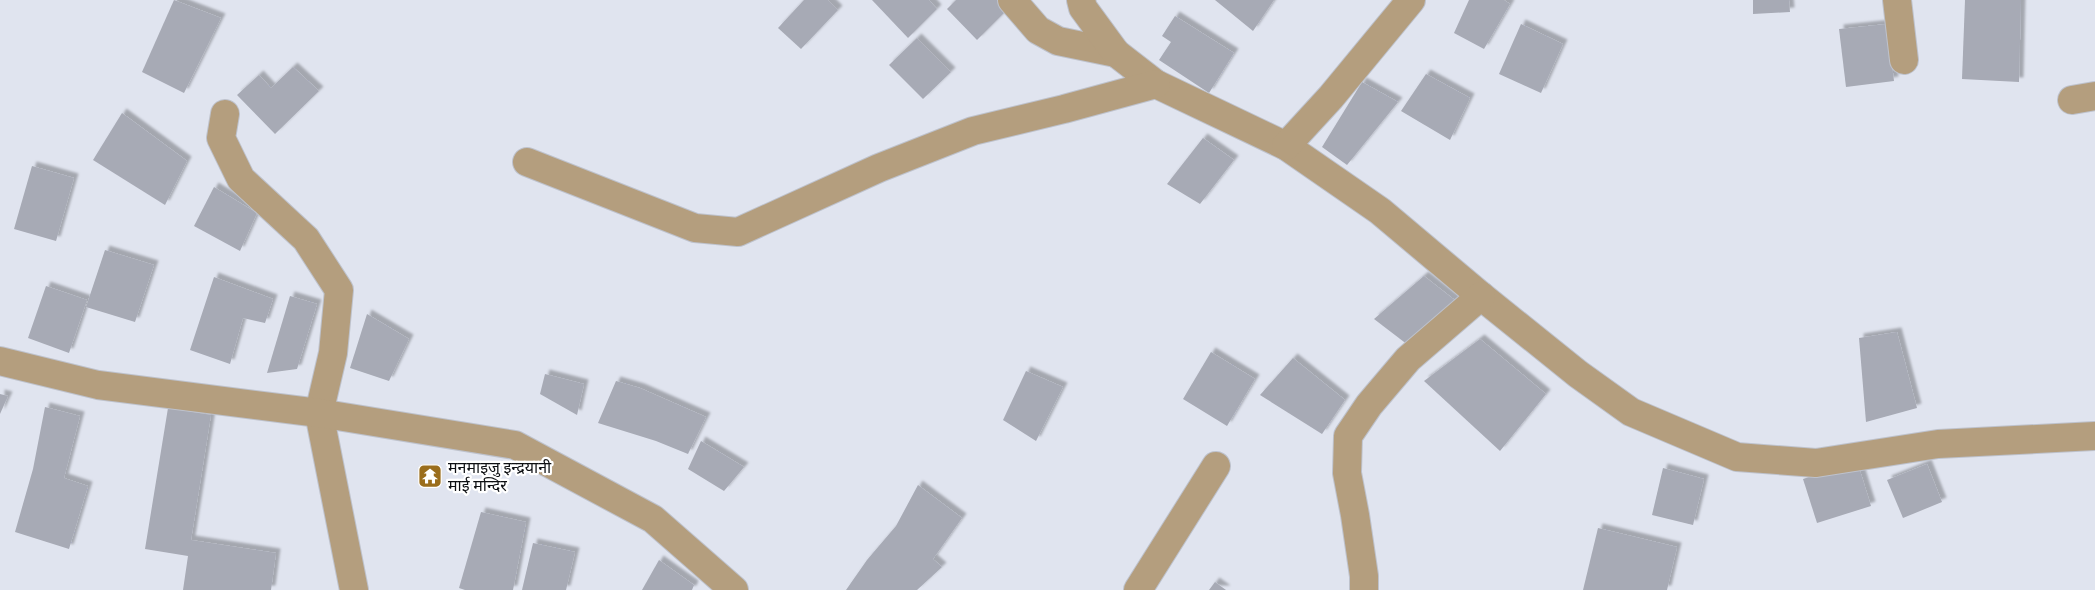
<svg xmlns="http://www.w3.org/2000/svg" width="2095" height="590" viewBox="0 0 2095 590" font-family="Cabin,'Noto Sans Devanagari',sans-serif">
<defs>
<filter id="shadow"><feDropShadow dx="4.5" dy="-4.5" stdDeviation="1" flood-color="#0004"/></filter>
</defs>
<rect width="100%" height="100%" fill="#e0e4ef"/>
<g fill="#a7aab5" filter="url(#shadow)">
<polygon points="174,0 221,18 184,93 142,72"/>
<polygon points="804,0 828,0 838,10 801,49 778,28"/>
<polygon points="872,0 929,0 937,9 908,38"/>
<polygon points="956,0 1001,0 1009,8 977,40 947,9"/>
<polygon points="1215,0 1274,0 1253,31"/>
<polygon points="1469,0 1504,0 1510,4 1484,49 1454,33"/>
<polygon points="1753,0 1789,0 1790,12 1753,14"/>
<polygon points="1965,0 2021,0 2019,82 1962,79"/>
<polygon points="1175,16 1234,53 1209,93 1159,60 1171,42 1162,36"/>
<polygon points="1521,24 1563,44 1541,93 1499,74"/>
<polygon points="1887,24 1894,81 1846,87 1839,29"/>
<polygon points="917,38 951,72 923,99 889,65"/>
<polygon points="293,67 319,91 275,134 237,95 259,75 271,88"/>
<polygon points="1426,74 1470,98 1450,140 1401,111"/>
<polygon points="1362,82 1398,102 1347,165 1322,147"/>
<polygon points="122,113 187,161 165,205 93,160"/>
<polygon points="1203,138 1234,160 1200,204 1167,184"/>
<polygon points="32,166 74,178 56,241 14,229"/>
<polygon points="214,187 257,213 240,251 194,226"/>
<polygon points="105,250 154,265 135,322 86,307"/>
<polygon points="1424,276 1461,305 1408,345 1374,319"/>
<polygon points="214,277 273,299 265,323 243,318 230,364 190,350"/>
<polygon points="46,286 87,300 69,353 28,338"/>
<polygon points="290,296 317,304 297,369 267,373"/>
<polygon points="367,314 409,339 389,381 350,368"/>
<polygon points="1897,332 1917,408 1866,422 1859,338"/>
<polygon points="1480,339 1546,394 1500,451 1424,381"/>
<polygon points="1211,352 1255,379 1227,426 1183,399"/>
<polygon points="1293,358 1345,400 1322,434 1260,395"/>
<polygon points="1026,371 1063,387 1036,441 1003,420"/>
<polygon points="545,374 584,384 577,415 540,394"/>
<polygon points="616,381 640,388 706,417 688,454 656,441 598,423"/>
<polygon points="0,394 8,396 0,414"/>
<polygon points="45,407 80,416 64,478 88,486 69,549 15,532 33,469"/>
<polygon points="168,408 211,415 191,540 276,553 271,590 183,590 188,556 145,549"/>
<polygon points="701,441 744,467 724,491 688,469"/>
<polygon points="1857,461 1871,506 1817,523 1803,479"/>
<polygon points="1927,464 1942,502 1903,518 1887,480"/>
<polygon points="1663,468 1704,479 1693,525 1652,515"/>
<polygon points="918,485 962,518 933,559 942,567 917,590 846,590 867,560 896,526"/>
<polygon points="481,512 526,522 513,590 465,590 459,588"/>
<polygon points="1598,528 1677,547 1667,590 1583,590"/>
<polygon points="533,543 575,552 566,590 522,590"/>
<polygon points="659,560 694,585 692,590 642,590"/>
<polygon points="1215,582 1226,590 1209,590"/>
</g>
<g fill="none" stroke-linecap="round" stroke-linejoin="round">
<g stroke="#bec2cc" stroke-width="30">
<g id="street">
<polyline points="1012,0 1038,30 1058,41 1116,53"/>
<polyline points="1081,0 1083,8 1116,53 1156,84 1286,146 1380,211 1481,296 1578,374 1631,412 1737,457 1816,463 1938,444 2095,436"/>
<polyline points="1897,0 1904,60"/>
<polyline points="2072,100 2095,96"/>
<polyline points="225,114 221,138 241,179 306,239 339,290 333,353 319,413 354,590"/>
<polyline points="1286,146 1331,97 1411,0"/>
<polyline points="527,162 695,228 738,232 879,168 973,131 1064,109 1156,84"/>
<polyline points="0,361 98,385 319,413 515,445 653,519 734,590"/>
<polyline points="1138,590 1216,466"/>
<polyline points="1364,590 1364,576 1355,515 1347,473 1348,436 1369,405 1408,359 1481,296"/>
</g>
</g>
<use href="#street" stroke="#b49e7e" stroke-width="28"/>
</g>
<defs>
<g id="temple-square" transform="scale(1.25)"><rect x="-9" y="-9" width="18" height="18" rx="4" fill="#9a6d1c" stroke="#fff"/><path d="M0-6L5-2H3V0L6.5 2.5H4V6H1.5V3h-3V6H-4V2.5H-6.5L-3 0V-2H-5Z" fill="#fff"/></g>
</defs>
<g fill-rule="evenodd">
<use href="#temple-square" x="430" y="476"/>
</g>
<g text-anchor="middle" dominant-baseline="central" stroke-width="4.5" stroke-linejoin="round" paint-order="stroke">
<g font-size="16" fill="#0e1013" stroke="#fff" text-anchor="start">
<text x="448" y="467">मनमाइजु इन्द्रयानी<tspan x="448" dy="18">माई मन्दिर</tspan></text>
</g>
</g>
</svg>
